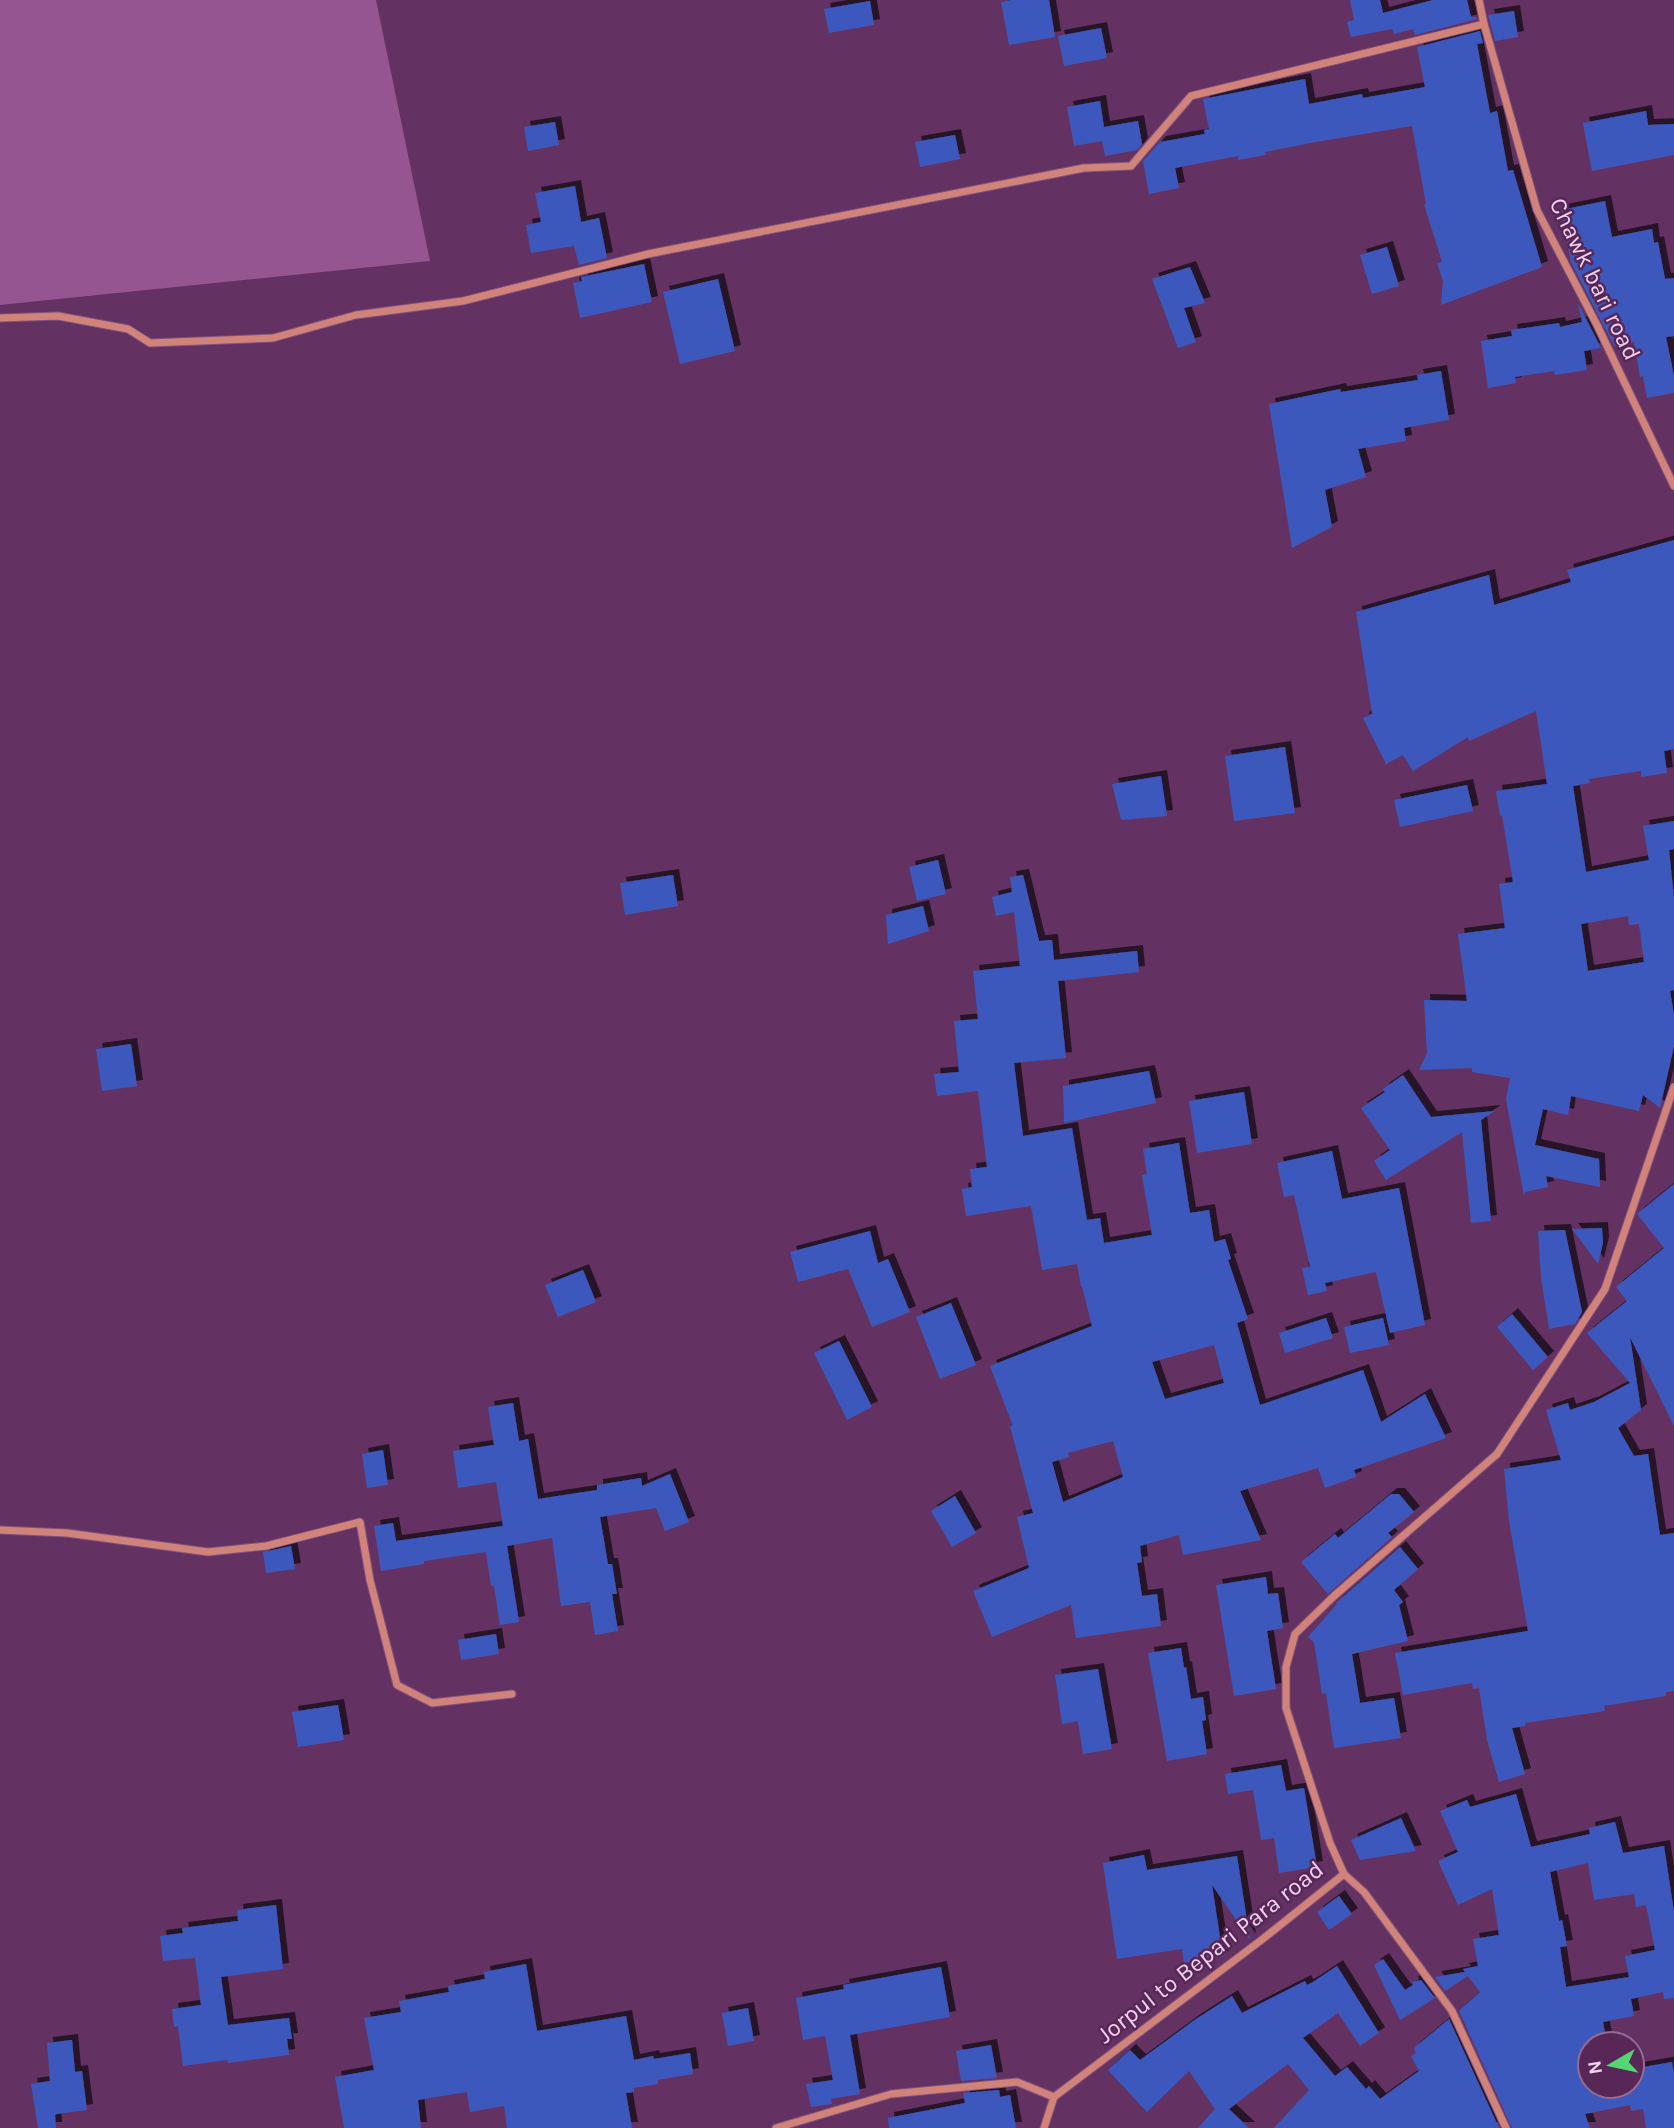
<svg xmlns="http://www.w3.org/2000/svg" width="1674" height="2128" viewBox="0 0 1674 2128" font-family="Karla,sans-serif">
<defs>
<filter id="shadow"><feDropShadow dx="6" dy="-6" stdDeviation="0" flood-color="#0009"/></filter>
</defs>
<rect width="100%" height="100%" fill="#633262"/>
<polygon fill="#945591" points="0,0 376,0 430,261 0,305"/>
<g fill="#3d59bd" fill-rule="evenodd" filter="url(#shadow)">
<polygon points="1012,0 1049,0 1055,37 1009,45 1001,2"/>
<polygon points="1350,0 1380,0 1383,13 1433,0 1467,0 1471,17 1476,17 1477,19 1415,35 1413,29 1394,34 1392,29 1351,37 1347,22 1354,20"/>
<polygon points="870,1 874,25 829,33 824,9"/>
<polygon points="1514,11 1518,37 1495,41 1488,15"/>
<polygon points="1101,28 1107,58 1064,66 1058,36"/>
<polygon points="1480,31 1483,43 1477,44 1490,113 1497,111 1508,171 1513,170 1542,267 1441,305 1443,281 1437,263 1442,262 1424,204 1426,204 1412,126 1316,142 1265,152 1266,155 1238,160 1238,156 1175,168 1179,188 1149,194 1143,161 1160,142 1205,134 1204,130 1209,129 1203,99 1305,79 1309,104 1362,94 1363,98 1425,87 1417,47"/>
<polygon points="1100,101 1104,127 1138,121 1142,144 1137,150 1105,156 1102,141 1074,146 1067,107"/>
<polygon points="1646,111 1648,125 1674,124 1674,155 1592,171 1583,123"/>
<polygon points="555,122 559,145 528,151 524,127"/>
<polygon points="955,135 960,159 920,167 915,142"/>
<polygon points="575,186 581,222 599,218 607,258 579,265 574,246 531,253 526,225 541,222 535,193"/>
<polygon points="1605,201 1612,237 1652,229 1654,243 1658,242 1665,279 1674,278 1674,336 1666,337 1674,376 1674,393 1647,398 1643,376 1640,377 1634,342 1614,346 1571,262 1561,210"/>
<polygon points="1387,247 1399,286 1372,294 1360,255"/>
<polygon points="644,264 652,302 580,318 573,283 582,281 581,277"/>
<polygon points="1190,267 1205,303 1184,308 1196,342 1178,348 1152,279"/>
<polygon points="718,279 735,351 680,364 663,292"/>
<polygon points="1578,303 1601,348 1584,351 1587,370 1555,375 1554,371 1515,377 1516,383 1488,388 1481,341 1512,336 1511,330 1559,323 1560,327 1582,322"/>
<polygon points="1441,371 1449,420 1404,428 1406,441 1358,449 1366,477 1325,490 1332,527 1292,548 1269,404 1340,389 1341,392 1418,380 1417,375"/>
<path d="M1674,540V749L1664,751L1667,773L1641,777V771L1589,779L1590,783L1573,786L1586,872L1649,860L1643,826L1674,821V849L1669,850L1674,898V990L1670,991L1674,1015V1046L1660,1108L1643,1095L1639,1111L1571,1096L1568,1115L1543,1109L1535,1145L1599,1159L1600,1187L1546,1176L1548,1187L1525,1192L1524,1196L1506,1099L1510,1078L1472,1072V1068L1419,1070L1427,1053L1424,1000L1467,1001L1458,934L1505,928L1499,884L1513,882L1502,815L1500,816L1496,791L1547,784L1536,711L1469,741L1468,737L1413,771L1403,755L1386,764L1363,718L1372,714L1356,612L1489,575L1494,605L1571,582L1567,570ZM1628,916L1629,925L1639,924L1644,962L1588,971L1581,924Z"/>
<polygon points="1285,747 1295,813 1234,821 1225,756"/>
<polygon points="1161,776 1167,816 1121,820 1112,784"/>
<polygon points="1467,785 1473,811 1400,827 1394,800"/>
<polygon points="938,860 946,894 917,901 909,867"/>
<polygon points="673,875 678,906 625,915 620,883"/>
<path d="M1023,875L1039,941L1052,940L1054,960L1137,951L1139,972L1058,981L1066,1058L1014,1063L1023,1136L1072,1128L1087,1220L1100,1218L1104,1243L1152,1235L1142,1175L1147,1174L1143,1149L1179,1143L1190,1213L1209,1210L1214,1242L1225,1239L1231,1259L1228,1260L1248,1319L1237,1323L1260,1405L1363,1370L1381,1422L1425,1394L1446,1438L1354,1470L1356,1477L1325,1488L1318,1468L1240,1491L1261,1540L1183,1555L1179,1535L1140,1546L1142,1562L1137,1563L1142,1596L1157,1594L1161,1626L1076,1638L1071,1605L992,1637L973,1591L1029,1568L1017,1517L1033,1513L1010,1426H1013L990,1366L1092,1326L1082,1286H1081L1077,1264L1042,1270L1031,1206L966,1216L962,1189L972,1187L970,1169L987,1167L978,1091L937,1096L934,1074L959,1072L954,1021L978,1019L973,971L1020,966L1014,912L996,916L992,897L1012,892L1010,877ZM1214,1345L1224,1383L1165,1399L1152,1362ZM1113,1441L1123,1477L1063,1502L1052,1462L1069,1457L1068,1453Z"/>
<polygon points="923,906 929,931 888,944 886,915"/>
<polygon points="131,1044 137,1086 102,1091 96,1049"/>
<polygon points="1149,1071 1156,1103 1064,1123 1063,1086"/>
<polygon points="1403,1075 1431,1117 1495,1111 1481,1120 1491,1221 1471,1223 1462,1132 1386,1180 1374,1161 1390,1150 1361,1108 1385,1092 1383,1089"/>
<polygon points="1244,1092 1252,1144 1197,1153 1189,1101"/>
<polygon points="1332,1151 1342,1199 1399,1188 1425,1325 1390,1333 1376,1272 1325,1283 1327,1291 1308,1295 1302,1268 1310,1267 1294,1195 1284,1197 1277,1163"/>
<polygon points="1674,1184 1674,1426 1630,1337 1641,1410 1618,1428 1634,1456 1648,1454 1660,1535 1674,1533 1674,1691 1666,1692 1666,1696 1604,1706 1605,1711 1525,1723 1525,1726 1512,1728 1525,1774 1499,1782 1487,1740 1479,1688 1473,1689 1472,1683 1403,1695 1395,1653 1528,1631 1509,1521 1504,1469 1561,1460 1546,1410 1568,1403 1570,1410 1594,1402 1630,1383 1587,1333 1627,1301 1616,1287 1664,1248 1637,1214"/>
<polygon points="1602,1228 1603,1243 1598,1264 1572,1229"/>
<polygon points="1565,1230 1582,1312 1575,1324 1549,1329 1541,1278 1538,1231"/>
<polygon points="870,1231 878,1263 888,1259 910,1312 872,1327 848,1269 798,1282 790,1252"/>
<polygon points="583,1270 596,1302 558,1317 545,1285"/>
<polygon points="951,1303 976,1365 940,1379 916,1317"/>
<polygon points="1512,1314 1548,1357 1533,1370 1497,1327"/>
<polygon points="1326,1318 1333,1338 1285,1353 1279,1333"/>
<polygon points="1383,1318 1389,1345 1350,1353 1344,1327"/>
<polygon points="839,1341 872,1407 847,1420 814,1353"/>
<polygon points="513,1403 519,1441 528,1439 538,1499 597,1490 597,1485 641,1478 642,1486 670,1474 689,1522 665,1531 656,1508 600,1517 608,1564 612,1564 617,1594 612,1594 618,1631 595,1635 590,1602 561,1606 552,1538 507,1546 519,1622 500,1625 494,1586 491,1586 486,1552 424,1561 424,1564 381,1571 374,1526 393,1523 396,1541 503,1526 496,1482 458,1488 453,1451 494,1445 488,1407"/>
<polygon points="383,1450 388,1485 367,1488 362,1454"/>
<polygon points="1391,1494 1399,1494 1414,1512 1388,1533 1392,1537 1328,1594 1301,1562 1335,1534 1338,1538"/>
<polygon points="955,1496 976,1533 952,1547 931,1511"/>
<polygon points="291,1546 295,1569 266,1573 263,1552"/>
<polygon points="1400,1547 1418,1569 1394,1590 1403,1602 1399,1605 1408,1641 1352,1654 1360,1703 1394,1698 1401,1738 1334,1748 1326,1693 1322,1694 1314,1642 1308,1637 1337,1604 1336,1603"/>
<polygon points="1266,1577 1268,1594 1278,1593 1283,1628 1267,1631 1276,1689 1234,1696 1216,1585"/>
<polygon points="496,1634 499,1654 461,1660 458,1640"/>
<polygon points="1181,1648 1184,1668 1186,1667 1191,1699 1203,1697 1206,1720 1202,1721 1207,1754 1167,1761 1148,1653"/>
<polygon points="1098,1669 1112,1749 1083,1754 1078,1721 1062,1724 1055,1675"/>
<polygon points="338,1705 344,1740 298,1747 292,1712"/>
<polygon points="1281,1765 1286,1791 1304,1788 1317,1867 1279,1873 1274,1838 1261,1840 1253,1790 1228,1794 1225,1774"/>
<path d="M1516,1794L1531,1847L1590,1834L1589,1828L1615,1822L1623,1853L1664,1846L1674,1912V1998L1664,1999L1663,1992L1631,1999L1634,2016L1603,2022L1607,2044H1590V2086H1632V2069L1672,2062L1674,2073V2128H1646L1643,2109L1631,2111L1630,2105L1585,2114L1590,2128H1512L1459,2011L1480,1992L1468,1976L1445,1991L1435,1977L1465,1972L1463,1969L1478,1966L1473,1939L1499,1935L1492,1889L1458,1905L1438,1861L1458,1852L1440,1811L1467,1800L1470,1807ZM1588,1863L1594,1900L1634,1894L1636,1907L1646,1905L1655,1950L1625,1956L1629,1977L1566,1987L1560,1947L1567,1946L1562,1920L1559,1921L1550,1872Z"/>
<polygon points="1401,1818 1416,1851 1360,1860 1351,1840"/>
<polygon points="1144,1855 1147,1870 1237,1856 1250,1940 1212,1885 1223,1957 1184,1963 1182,1949 1117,1959 1103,1863"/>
<polygon points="1339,1896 1352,1914 1329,1930 1317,1912"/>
<polygon points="276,1905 283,1969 221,1977 228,2025 289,2018 292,2039 287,2039 289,2055 228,2063 227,2060 183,2066 178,2026 174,2027 172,2009 201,2005 195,1958 163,1961 160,1936 183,1933 182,1928 238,1921 237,1910"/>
<polygon points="1383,1959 1405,1990 1413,1985 1412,1982 1421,1980 1435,1998 1400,2020 1374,1965"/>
<polygon points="526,1964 537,2031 626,2016 634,2060 653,2056 654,2059 690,2053 693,2074 658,2080 658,2084 634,2088 634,2092 626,2093 632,2128 507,2128 504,2106 470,2112 467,2092 418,2100 421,2128 344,2128 335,2077 374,2070 364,2018 401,2012 399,2001 449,1992 448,1986 485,1979 484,1972"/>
<polygon points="1337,1966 1379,2033 1360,2046 1338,2013 1303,2038 1335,2076 1347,2067 1366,2089 1369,2086 1380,2099 1419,2071 1411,2056 1416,2053 1414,2048 1449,2019 1499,2128 1274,2128 1309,2090 1288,2064 1229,2109 1249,2128 1198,2128 1215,2109 1189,2071 1147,2112 1108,2070 1130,2050 1140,2060 1196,2019 1232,1996 1242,2013 1305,1981 1307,1985 1313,1982"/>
<polygon points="941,1967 950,2017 850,2035 860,2094 831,2099 832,2104 811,2107 806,2084 833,2080 825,2036 803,2040 796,1998 844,1989 843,1985"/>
<polygon points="748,2008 754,2041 728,2046 722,2013"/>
<polygon points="72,2040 75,2072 82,2071 87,2110 57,2114 55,2115 56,2128 38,2128 31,2084 50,2081 47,2043"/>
<polygon points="991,2045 997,2078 961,2081 956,2051"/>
<polygon points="999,2090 1000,2097 1010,2095 1016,2128 889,2128 888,2118 965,2103 963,2093"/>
</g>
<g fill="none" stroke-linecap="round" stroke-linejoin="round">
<g stroke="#7f527e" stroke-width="9">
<g id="street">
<polyline points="1479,0 1484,24 1537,210 1597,325 1674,486"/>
<polyline points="0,318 58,316 128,329 150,343 273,338 356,315 463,301 648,254 1084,168 1131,166 1191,96 1484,24"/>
<polyline points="0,1530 67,1533 208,1552 266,1546 360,1522 370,1580 397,1685 432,1703 512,1694"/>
<polyline points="1344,1874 1364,1892 1452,2011 1506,2128"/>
<polyline points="776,2128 891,2094 1017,2082 1054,2097"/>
<polyline points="1044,2128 1054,2097 1264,1938 1344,1874 1330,1843 1286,1708 1286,1667 1295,1634 1334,1596 1497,1454 1605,1289 1674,1087"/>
</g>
</g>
<use href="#street" stroke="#d28379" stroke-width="7"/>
</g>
<g text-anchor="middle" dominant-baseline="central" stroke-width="5" stroke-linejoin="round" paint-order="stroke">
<g font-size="24" fill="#eed1ec" stroke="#582757">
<text transform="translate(1595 279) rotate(64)">Chawk bari road</text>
<text transform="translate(1210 1952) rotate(-38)">Jorpul to Bepari Para road</text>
</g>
</g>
<g transform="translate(1611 2065) rotate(261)"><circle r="33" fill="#582757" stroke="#946b93" stroke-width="2"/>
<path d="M0-5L12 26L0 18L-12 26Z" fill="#54d672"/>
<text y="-10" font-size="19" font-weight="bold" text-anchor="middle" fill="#eed1ec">N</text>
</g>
</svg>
